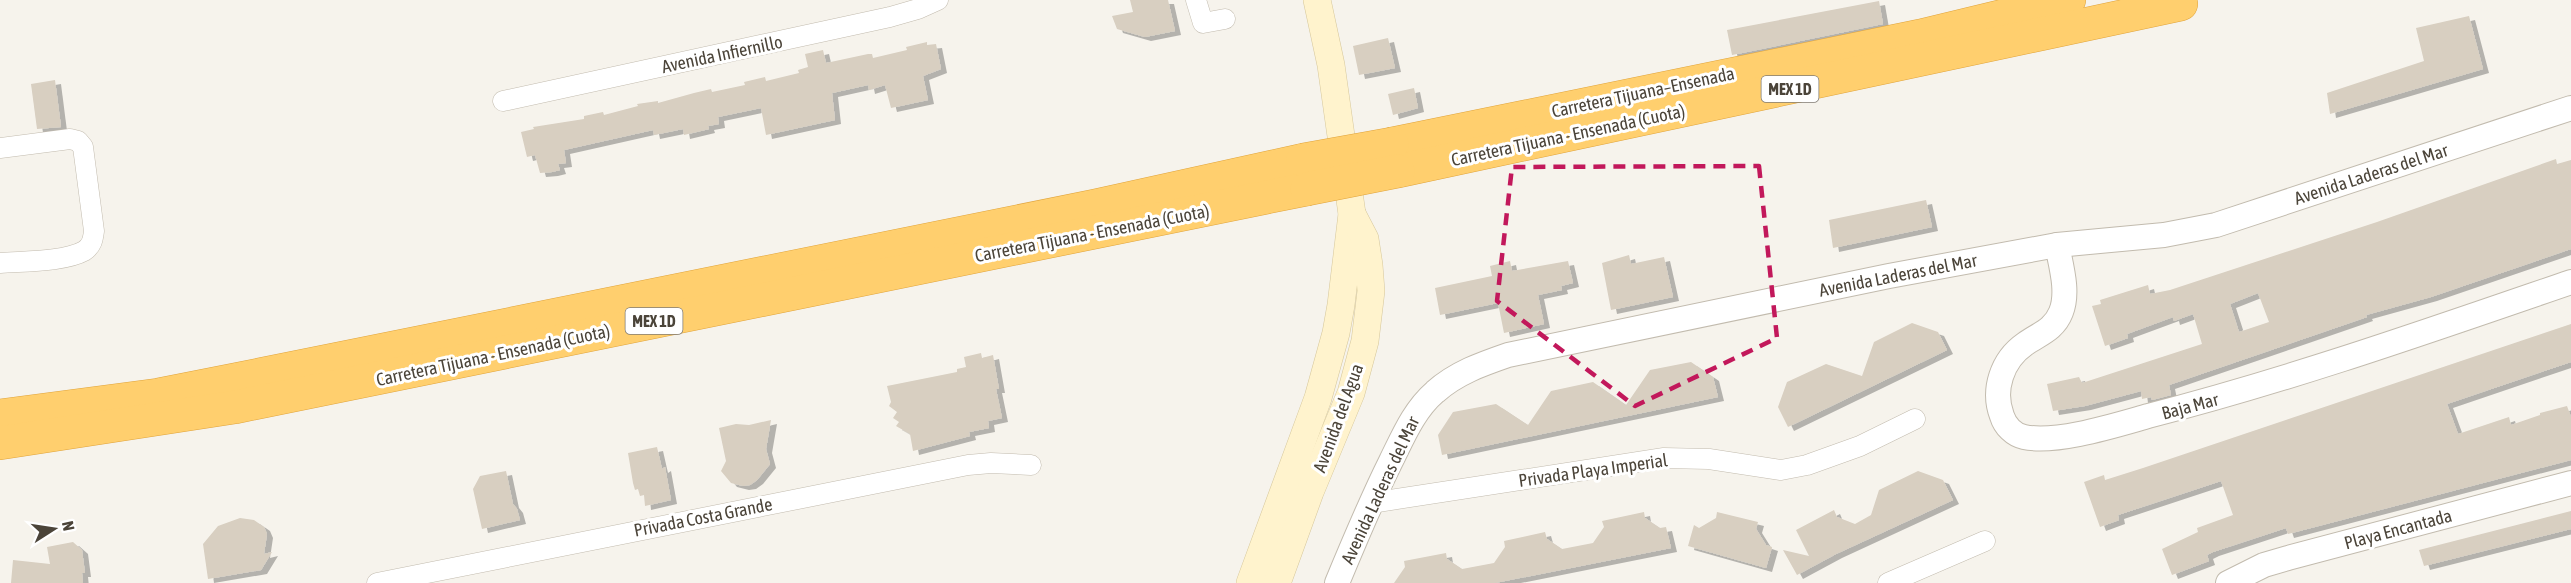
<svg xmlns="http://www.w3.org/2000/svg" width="2571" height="583" viewBox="0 0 2571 583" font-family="'Asap Condensed',sans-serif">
<defs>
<filter id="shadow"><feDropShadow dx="6" dy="4" stdDeviation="0" flood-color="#0004"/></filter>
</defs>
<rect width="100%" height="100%" fill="#f6f3ec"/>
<g fill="#d8cfc1" fill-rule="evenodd" filter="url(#shadow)">
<polygon points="1130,0 1168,0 1175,31 1145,37 1117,29 1112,16 1133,12"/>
<polygon points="1879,1 1883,24 1732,55 1727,30"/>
<polygon points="2469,16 2483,69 2330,114 2327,93 2424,61 2416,28"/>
<polygon points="1388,38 1395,68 1359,75 1353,46"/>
<polygon points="927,42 927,45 936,44 941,69 923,76 928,100 891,108 885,85 869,90 868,85 832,93 835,120 766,135 761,108 718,117 719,124 708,126 709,129 684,135 683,129 654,135 653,130 564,150 566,163 558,164 560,170 552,172 540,173 535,155 527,157 521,132 534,129 533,127 584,119 584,116 603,112 604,115 638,106 637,104 658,101 658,103 694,93 711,89 712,92 745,85 744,82 765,77 766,81 799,73 798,70 808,67 805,54 823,50 826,63 868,54 872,54 873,58 907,50 906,47"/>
<polygon points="55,80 61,127 37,129 31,84"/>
<polygon points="1414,88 1418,108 1393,115 1388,94"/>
<path d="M2556,159L2557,164L2571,160V249L2431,297L2366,315L2367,317L2169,385L2171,395L2152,400L2151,397L2142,399L2141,391L2085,406L2053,411L2047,384L2079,377L2082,383L2202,344L2193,314L2174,321L2173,317L2127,334L2128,338L2105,346L2092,306L2101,304L2100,300L2148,285L2150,294L2170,290L2377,222ZM2258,293L2269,322L2239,332L2230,304Z"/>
<polygon points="1926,200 1932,227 1833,248 1829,220"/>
<polygon points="1629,255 1631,264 1664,257 1673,297 1611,310 1602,263"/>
<polygon points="1510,261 1512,271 1568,261 1573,283 1561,286 1562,290 1538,295 1544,324 1504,333 1498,303 1440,315 1435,288 1492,276 1490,266"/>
<polygon points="1912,323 1938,332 1947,350 1788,427 1778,407 1787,382 1826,364 1862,376 1874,342"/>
<polygon points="2571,324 2571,362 2447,404 2458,434 2509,417 2511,425 2540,415 2540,413 2567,406 2571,417 2571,460 2288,534 2286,528 2213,552 2207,555 2209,561 2172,575 2162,549 2198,532 2197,528 2233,515 2221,481 2118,515 2119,520 2100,527 2084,482 2104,475 2105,480 2143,468"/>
<polygon points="981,353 982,358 993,355 999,389 996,389 1002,418 988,421 989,428 969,432 970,436 913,451 910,434 896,426 899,422 893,418 897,412 889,406 891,402 887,386 957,372 957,369 966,367 964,357"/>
<polygon points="1691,362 1713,377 1718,397 1442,455 1438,435 1453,412 1496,404 1528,425 1551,391 1593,382 1626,405 1650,370"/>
<polygon points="771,420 766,449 770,464 757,480 750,485 743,486 731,483 721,471 726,461 719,428 736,424 749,425"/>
<polygon points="657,447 662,469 665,467 671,500 645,506 644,495 640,496 638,489 635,490 633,483 628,453"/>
<polygon points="506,471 513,504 517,509 520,520 482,529 473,489 480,476"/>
<polygon points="1918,471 1943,480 1953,500 1836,554 1797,575 1783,550 1809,556 1796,530 1834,510 1837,517 1855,524 1871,515 1879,490"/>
<polygon points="2571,511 2571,529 2424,566 2419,550"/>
<polygon points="1644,512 1645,518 1660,528 1666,527 1671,548 1495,583 1394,583 1405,567 1404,561 1446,553 1447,559 1462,569 1494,563 1505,547 1504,541 1545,532 1547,539 1562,549 1593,543 1604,527 1602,521"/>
<polygon points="1717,512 1758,522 1756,529 1766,545 1772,547 1766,568 1688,546 1694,525 1699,528 1716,518"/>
<polygon points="240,518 254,520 264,527 267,534 264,554 272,552 261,570 208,579 203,544 218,526"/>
<polygon points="73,542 82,550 85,573 82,573 83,583 11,583 13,560 50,564 47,547"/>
</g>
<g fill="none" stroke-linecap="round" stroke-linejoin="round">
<g stroke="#c2bbae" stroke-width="21">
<g id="minor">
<polyline points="1196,0 1203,23 1225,19"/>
<polyline points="503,101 890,17 918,9 938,0"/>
<path d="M0,148L70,139L78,141L83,147L94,231C93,239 92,246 84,251C64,262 23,261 0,263"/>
<polyline points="1371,503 1664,458 1709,459 1781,470 1807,465 1860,446 1915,419"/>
<polyline points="377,583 968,465 991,463 1031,465"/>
<polyline points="1888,583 1985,541"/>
</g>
</g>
<g stroke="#c2bbae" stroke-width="26">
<g id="tertiary">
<path d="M2057,245C2061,266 2069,292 2061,312C2054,330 2039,334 2025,344C2002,360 1992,390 2002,416C2005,426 2014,435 2024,437C2056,444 2116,425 2148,416C2292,379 2431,330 2571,282"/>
<path d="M1337,583C1354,542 1371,501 1391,461C1403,437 1414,410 1435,392C1456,373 1482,364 1508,355L1889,276L2057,245L2164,235L2216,225L2571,108"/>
<polyline points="2228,583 2264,565 2288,558 2571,483"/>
</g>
</g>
<g stroke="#d6c79b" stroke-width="28">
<g id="secondary">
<polyline points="1250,583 1318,398 1336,333 1341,305 1352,214 1331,65 1317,0"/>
<polyline points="1277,583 1310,492 1351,393 1365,341 1371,291 1369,265 1365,239 1352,214"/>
</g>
</g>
<g stroke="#e0a43c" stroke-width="34">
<g id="motorway">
<polyline points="1392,144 1920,36 2069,0"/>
<polyline points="1398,171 2181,4"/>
<polyline points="0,416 158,395 234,380 1095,206 1303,160"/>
<polyline points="0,443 235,407 1307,189"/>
</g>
</g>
<use href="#minor" stroke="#fff" stroke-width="20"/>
<use href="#tertiary" stroke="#fff" stroke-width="24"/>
<use href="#secondary" stroke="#fff3cd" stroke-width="27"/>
<use href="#motorway" stroke="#ffcf6e" stroke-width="33"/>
<g stroke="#e0a43c" stroke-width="34" stroke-linecap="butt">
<g id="motorway-bridge">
<polyline points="1303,160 1392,144"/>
<polyline points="1307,189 1398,171"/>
</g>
</g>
<use href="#motorway-bridge" stroke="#ffcf6e" stroke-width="33"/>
</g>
<path fill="none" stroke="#c2185b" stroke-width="4.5" stroke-dasharray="12 8" stroke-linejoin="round" d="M1759,166L1777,338L1635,406L1497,301L1512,167Z"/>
<g text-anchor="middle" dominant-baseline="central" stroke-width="6" stroke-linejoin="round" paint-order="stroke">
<g fill="#fff" stroke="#817c74" stroke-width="1.5">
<rect x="1761.5" y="76" width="57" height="26" rx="4.5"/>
<rect x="625.5" y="308" width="57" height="26" rx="4.5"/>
</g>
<g font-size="16" font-weight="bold" fill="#4b4439">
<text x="1790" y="89">MEX 1D</text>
<text x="654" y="321">MEX 1D</text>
</g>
<g font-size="18" fill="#4b4439" stroke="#fff">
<text transform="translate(722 54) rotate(-12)">Avenida Infiernillo</text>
<text transform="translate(1643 92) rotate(-12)">Carretera Tijuana–Ensenada</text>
<text transform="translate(1568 135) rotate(-12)">Carretera Tijuana - Ensenada (Cuota)</text>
<text transform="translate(2371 174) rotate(-18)">Avenida Laderas del Mar</text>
<text transform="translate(1092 233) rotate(-11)">Carretera Tijuana - Ensenada (Cuota)</text>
<text transform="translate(1898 275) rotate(-11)">Avenida Laderas del Mar</text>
<text transform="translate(493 355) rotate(-12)">Carretera Tijuana - Ensenada (Cuota)</text>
<text transform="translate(2190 406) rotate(-15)">Baja Mar</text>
<text transform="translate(1338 418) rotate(-70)">Avenida del Agua</text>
<text transform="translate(1593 470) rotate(-8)">Privada Playa Imperial</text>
<text transform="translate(1380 490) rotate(-65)">Avenida Laderas del Mar</text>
<text transform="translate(703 517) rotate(-11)">Privada Costa Grande</text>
<text transform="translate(2398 529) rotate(-15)">Playa Encantada</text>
</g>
</g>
<g transform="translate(54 529) rotate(78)" stroke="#ffffff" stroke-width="4.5" paint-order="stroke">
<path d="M0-4.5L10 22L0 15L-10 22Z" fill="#4b4439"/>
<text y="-9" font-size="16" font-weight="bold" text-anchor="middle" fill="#4b4439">N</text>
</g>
</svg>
